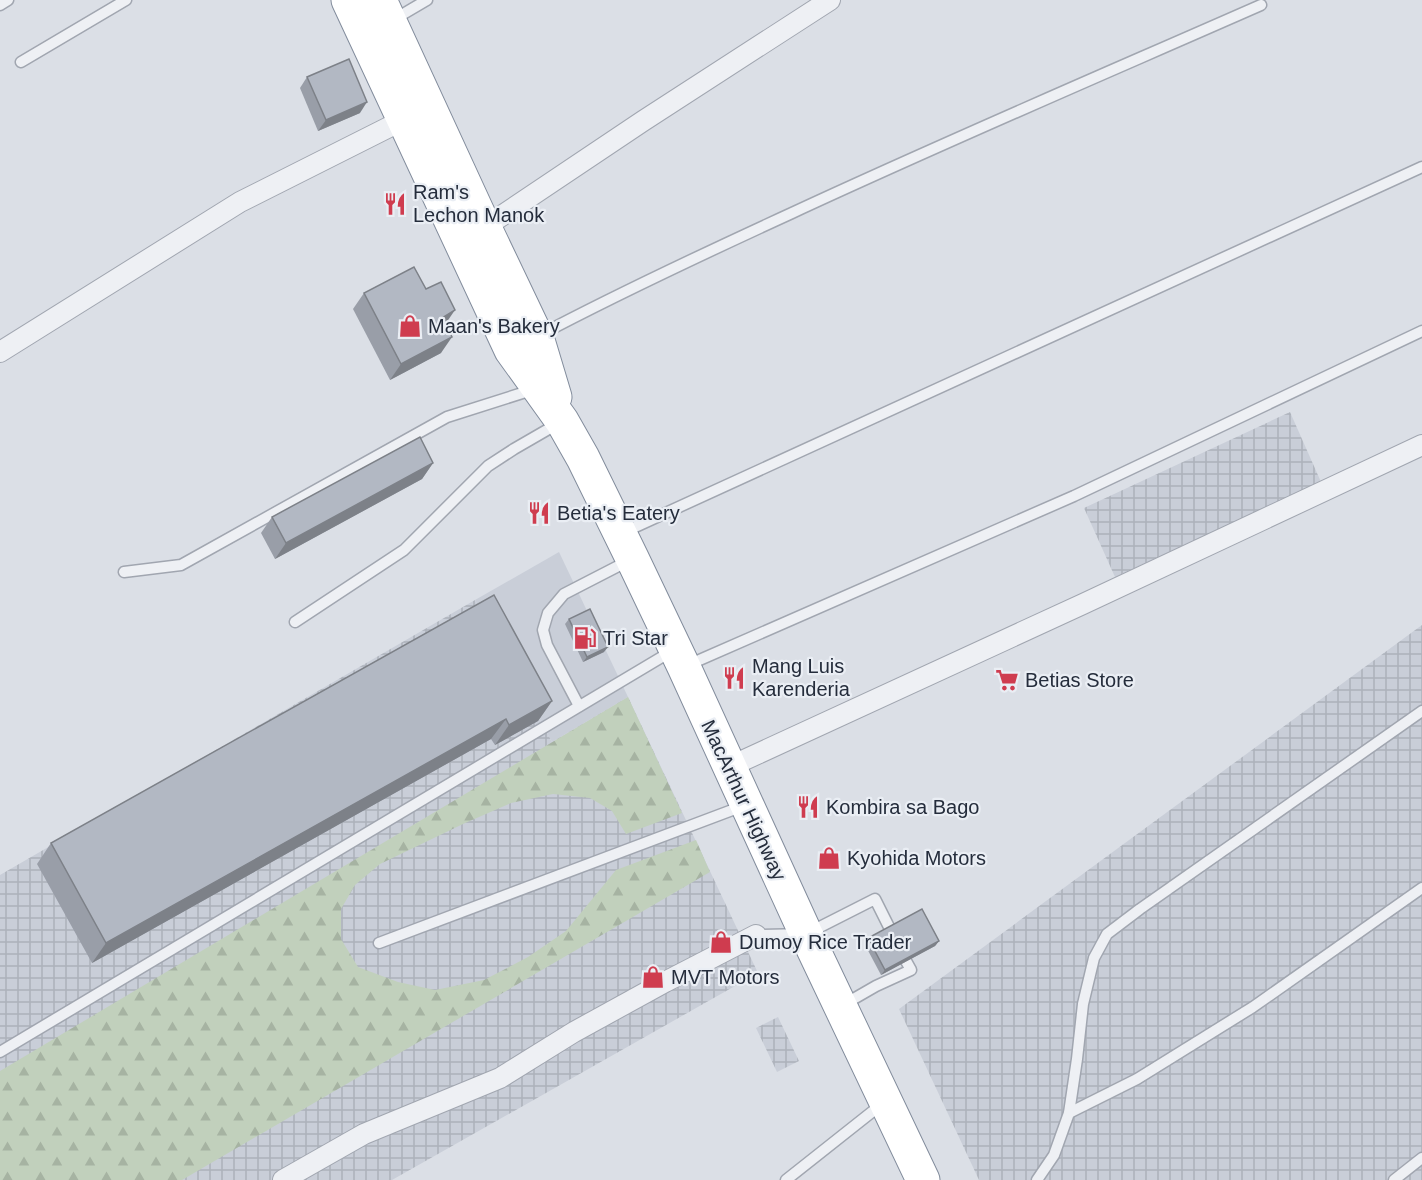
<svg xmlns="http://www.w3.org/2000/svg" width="1422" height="1180" viewBox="0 0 1422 1180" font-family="Helvetica,sans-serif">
<defs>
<pattern id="industrial-grid" width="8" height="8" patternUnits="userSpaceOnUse" patternTransform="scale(1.5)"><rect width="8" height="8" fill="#c9ced8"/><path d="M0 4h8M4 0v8" fill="none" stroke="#acb1ba"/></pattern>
<pattern id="forest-firs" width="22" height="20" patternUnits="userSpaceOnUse" patternTransform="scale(1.5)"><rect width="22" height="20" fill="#c1d0bc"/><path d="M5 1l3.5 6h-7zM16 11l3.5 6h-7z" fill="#a6b3a2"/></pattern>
</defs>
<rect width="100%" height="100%" fill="#dbdfe6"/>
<polygon fill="#c9ced8" points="559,552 628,697 552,742 475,600"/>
<g fill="url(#industrial-grid)">
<polygon points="1290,412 1321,482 1115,577 1084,508"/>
<polygon points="475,600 552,742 628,697 758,973 392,1180 0,1180 0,875"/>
<polygon points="1422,625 1422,1180 979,1180 899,1009"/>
<polygon points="778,1017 799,1061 777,1072 756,1028"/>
</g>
<polygon fill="url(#forest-firs)" points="628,697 682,813 626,834 612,811 590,798 553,794 511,803 463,824 380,864 355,885 341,909 341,939 358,967 398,982 435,990 484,980 528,957 566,931 616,870 696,840 710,872 182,1180 0,1180 0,1071"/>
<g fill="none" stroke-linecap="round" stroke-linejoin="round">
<g stroke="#a1a6b0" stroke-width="13">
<g id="lane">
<polyline points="0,5 8,0"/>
<polyline points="393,20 427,0"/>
<polyline points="21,62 126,0"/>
<path d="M538,336C621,292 707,252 792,213C947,141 1104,74 1261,5"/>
<polyline points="622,533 1422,167"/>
<polyline points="124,572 181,565 447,417 535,389"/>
<polyline points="295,622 404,550 488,466 514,449 559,423"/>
<polyline points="688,665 1074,496 1422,331"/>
<polyline points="579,706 547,645 543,630 548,613 564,594 630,560"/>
<polyline points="756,935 806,934 875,899 890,929"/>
<polyline points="379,943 743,806"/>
<polyline points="843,1005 876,986 911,970 906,961"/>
<polyline points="0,1052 672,651"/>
<polyline points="1069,1113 1137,1079 1253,1007 1422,888"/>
<polyline points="786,1180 882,1104"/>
<polyline points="1037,1180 1054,1155 1069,1113 1077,1059 1083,1004 1094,958 1107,934 1140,909 1422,711"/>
<polyline points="1394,1180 1422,1158"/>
</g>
</g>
<g stroke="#a1a6b0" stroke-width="22">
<g id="street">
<polyline points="476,233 643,121 830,0"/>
<polyline points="0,352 240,202 403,120"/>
<polyline points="729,767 1083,604 1422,445"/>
<polyline points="283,1180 364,1134 500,1078 574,1032 665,982 756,935"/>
</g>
</g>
<g stroke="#828c9c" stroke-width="35">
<g id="highway">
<polyline points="348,0 511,350 562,421 583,458 632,558 684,667 806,934 923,1180"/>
<polyline points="380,0 485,228 537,337 555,397"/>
</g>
</g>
<use href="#lane" stroke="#eef0f4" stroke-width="10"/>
<use href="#street" stroke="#eef0f4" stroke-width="20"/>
<use href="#highway" stroke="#fff" stroke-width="33"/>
</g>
<g fill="#999ea8">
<polygon points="307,77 360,113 318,131 300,88"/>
<polygon points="364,293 446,325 441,353 390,380 353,309"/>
<polygon points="433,463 422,479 275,559 261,533 272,517"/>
<polygon points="569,619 604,652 583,662 565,624"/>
<polygon points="552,701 538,721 495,745 491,739 92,963 37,864 51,843"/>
<polygon points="868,938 939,941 935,946 881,975 864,943"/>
</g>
<g fill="#7d8188">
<polygon points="367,102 360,113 318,131 326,120"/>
<polygon points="455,310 444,326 442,318"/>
<polygon points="452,337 441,353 390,380 401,364"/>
<polygon points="433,463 422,479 275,559 286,543"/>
<polygon points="608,647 604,652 583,662 587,657"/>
<polygon points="552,701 538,721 495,745 509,725"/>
<polygon points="506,719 491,739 92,963 106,943"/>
<polygon points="939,941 935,946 881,975 885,970"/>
</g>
<g fill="#b2b8c3" stroke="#7d8188" stroke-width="1.5">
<polygon points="349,59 367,102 326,120 307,77"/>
<polygon points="414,267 426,289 441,282 455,310 442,318 452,337 401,364 364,293"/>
<polygon points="420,437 433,463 286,543 272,517"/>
<polygon points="494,595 552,701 509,725 506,719 106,943 51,843"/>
<polygon points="590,609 608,647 587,657 569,619"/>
<polygon points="922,909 939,941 885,970 868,938"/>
</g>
<defs>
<g id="restaurant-bare" transform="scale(1.8)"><path d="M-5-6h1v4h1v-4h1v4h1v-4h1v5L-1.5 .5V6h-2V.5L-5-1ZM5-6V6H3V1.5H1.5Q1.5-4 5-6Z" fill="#cf3c4f" stroke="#eaeef4" stroke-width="2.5" paint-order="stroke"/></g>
<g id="shop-bare" transform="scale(1.8)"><path d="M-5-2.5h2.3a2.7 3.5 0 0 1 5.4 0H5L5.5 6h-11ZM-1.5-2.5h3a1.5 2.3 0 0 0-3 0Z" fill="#cf3c4f" stroke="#eaeef4" stroke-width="2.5" paint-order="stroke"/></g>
<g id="fuel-bare" transform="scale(1.8)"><path d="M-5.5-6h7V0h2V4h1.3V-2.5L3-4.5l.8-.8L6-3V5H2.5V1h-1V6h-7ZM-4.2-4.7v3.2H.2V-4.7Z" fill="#cf3c4f" stroke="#eaeef4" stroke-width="2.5" paint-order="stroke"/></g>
<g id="supermarket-bare" transform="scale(1.8)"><path d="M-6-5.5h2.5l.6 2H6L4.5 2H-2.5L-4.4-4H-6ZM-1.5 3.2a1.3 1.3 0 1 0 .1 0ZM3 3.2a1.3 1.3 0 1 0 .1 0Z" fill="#cf3c4f" stroke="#eaeef4" stroke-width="2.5" paint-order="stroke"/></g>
</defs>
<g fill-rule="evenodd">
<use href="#restaurant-bare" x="395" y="204"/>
<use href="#shop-bare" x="410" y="326"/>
<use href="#restaurant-bare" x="539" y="513"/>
<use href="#fuel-bare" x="585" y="638"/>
<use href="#restaurant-bare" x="734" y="678"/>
<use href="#supermarket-bare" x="1007" y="680"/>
<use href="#restaurant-bare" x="808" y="807"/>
<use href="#shop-bare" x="829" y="858"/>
<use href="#shop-bare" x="721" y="942"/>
<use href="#shop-bare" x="653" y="977"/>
</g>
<g text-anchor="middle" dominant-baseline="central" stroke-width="4.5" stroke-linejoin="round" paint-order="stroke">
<g font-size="20" fill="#252d3c" stroke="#eaeef4" text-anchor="start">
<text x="413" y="192">Ram's<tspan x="413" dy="23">Lechon Manok</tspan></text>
<text x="428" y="326">Maan's Bakery</text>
<text x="557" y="513">Betia's Eatery</text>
<text x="603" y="638">Tri Star</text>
<text x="752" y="666">Mang Luis<tspan x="752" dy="23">Karenderia</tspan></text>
<text x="1025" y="680">Betias Store</text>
<text x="826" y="807">Kombira sa Bago</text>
<text x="847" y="858">Kyohida Motors</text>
<text x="739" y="942">Dumoy Rice Trader</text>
<text x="671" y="977">MVT Motors</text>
</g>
<g font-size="20" fill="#252d3c" stroke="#eaeef4">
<text transform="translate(744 800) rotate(65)">MacArthur Highway</text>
</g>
</g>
</svg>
